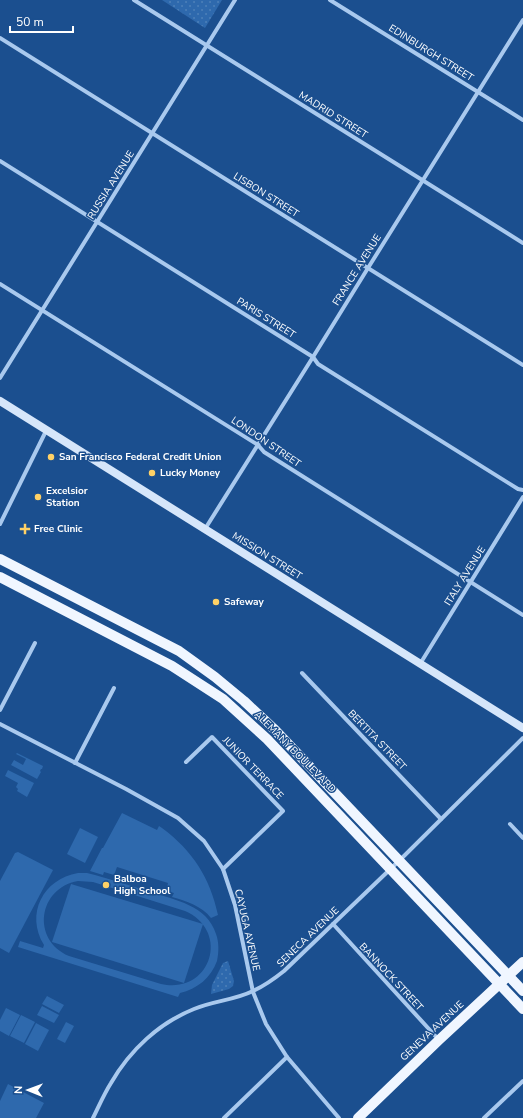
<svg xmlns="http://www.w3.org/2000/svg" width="523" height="1118" viewBox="0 0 523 1118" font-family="'Nunito Sans',sans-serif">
<defs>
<pattern id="park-dots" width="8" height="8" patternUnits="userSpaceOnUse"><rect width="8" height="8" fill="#2e69ad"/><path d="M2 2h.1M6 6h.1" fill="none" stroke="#4d80b9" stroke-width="1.8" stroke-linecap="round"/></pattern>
</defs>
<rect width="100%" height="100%" fill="#1b4f8f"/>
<g fill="#2e69ad" fill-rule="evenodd">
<polygon points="17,753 43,766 42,769 41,769 40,771 41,772 37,779 11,765 14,760 23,765 26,759 16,754"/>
<polygon points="8,770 34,783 27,797 17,791 18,789 16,787 18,783 5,776"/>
<path d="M122,813L157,830L159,826L162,828C193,851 210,878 218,915L211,918C202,906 186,901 172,897L174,893L166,891L168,883L117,867L114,875L104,872L103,875L90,871L102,848H103Z"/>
<polygon points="80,828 98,837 85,863 67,854"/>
<polygon points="18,852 53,870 9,953 0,948 0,881 15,853"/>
<path d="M78,873H87L95,875C113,880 132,886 150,892C175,900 207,905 216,934C219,942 219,952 217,961C211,978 197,989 180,993L178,997L18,947L20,941L43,948L44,945C25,914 43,879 78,873ZM78,881L93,882L185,911C231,931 211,995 161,984L69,956C31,940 38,888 78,881Z"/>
<polygon points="71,884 203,924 184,983 52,942"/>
<polygon points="47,996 64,1005 59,1013 42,1004"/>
<polygon points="42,1006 59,1015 54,1023 37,1015"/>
<polygon points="6,1008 20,1015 9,1036 0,1031 0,1020"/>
<polygon points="21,1015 35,1022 24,1043 10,1036"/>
<polygon points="66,1022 74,1026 65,1043 57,1039"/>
<polygon points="36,1023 49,1030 38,1051 25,1044"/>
<polygon points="8,1084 44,1103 36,1118 0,1118 0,1101"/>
</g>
<g fill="url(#park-dots)">
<polygon points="162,0 222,0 205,28"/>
<polygon points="228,961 234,981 233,986 229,989 211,994 212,985 223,963"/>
</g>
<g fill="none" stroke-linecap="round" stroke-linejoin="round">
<g stroke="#a9c9ee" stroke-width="4">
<polyline points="134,0 523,243"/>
<polyline points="330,0 523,120"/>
<polyline points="0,38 523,365"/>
<polyline points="0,161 313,357 318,364 518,489 523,490"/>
<polyline points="0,284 258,445 264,452 523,615"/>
<polyline points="0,378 235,0"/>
<polyline points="0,524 46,431"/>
<polyline points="205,529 313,357 368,268 523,20"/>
<polyline points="420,664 523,497"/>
<polyline points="302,673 441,819"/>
<polyline points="0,710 35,643"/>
<polyline points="0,724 126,789 178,818 204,841 223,869 235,905 253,992 266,1024 287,1057 339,1118"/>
<polyline points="186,762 212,737 283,811 223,869"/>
<polyline points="75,763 114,688"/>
<polyline points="510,824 523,838"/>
<polyline points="333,924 439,1040"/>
<path d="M93,1118C99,1106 104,1094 111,1083C130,1050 159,1023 194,1009C213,1001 235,1000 253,991C264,986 274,979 284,971L405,855L523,738"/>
<polyline points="224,1118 287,1057"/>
<polyline points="484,1118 523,1081"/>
</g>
<polyline stroke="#d6e6fa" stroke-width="8" points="0,401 523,728"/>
<g stroke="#f0f6ff" stroke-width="10">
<polyline points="0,559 179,651 215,677 244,701 275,730 523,991"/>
<polyline points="0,577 172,666 223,699 267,739 523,1009"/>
<polyline points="358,1118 439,1040 523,962"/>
</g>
</g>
<g fill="#ffd166" stroke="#1b4f8f" stroke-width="1.5">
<circle cx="51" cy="457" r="4"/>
<circle cx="152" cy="473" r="4"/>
<circle cx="38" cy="497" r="4"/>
<path d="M23 523h4v4h4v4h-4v4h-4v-4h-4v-4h4z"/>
<circle cx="216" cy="602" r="4"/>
<circle cx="106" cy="885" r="4"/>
</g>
<g text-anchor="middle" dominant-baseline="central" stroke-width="3" stroke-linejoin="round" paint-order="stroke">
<g font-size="10" fill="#fff" stroke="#1b4f8f">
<text transform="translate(431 53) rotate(32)">EDINBURGH STREET</text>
<text transform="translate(333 115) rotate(32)">MADRID STREET</text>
<text transform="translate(111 185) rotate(-58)">RUSSIA AVENUE</text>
<text transform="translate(266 195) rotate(32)">LISBON STREET</text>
<text transform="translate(357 270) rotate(-58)">FRANCE AVENUE</text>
<text transform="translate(266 318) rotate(32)">PARIS STREET</text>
<text transform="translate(266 442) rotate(34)">LONDON STREET</text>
<text transform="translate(267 556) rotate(32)">MISSION STREET</text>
<text transform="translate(465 576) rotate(-58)">ITALY AVENUE</text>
<text transform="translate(377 740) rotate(46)">BERTITA STREET</text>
<text transform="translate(295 752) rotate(45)">ALEMANY BOULEVARD</text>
<text transform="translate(253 768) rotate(46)">JUNIOR TERRACE</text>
<text transform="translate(247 930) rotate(77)">CAYUGA AVENUE</text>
<text transform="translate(308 937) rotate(-44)">SENECA AVENUE</text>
<text transform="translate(391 977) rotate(47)">BANNOCK STREET</text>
<text transform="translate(432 1031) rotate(-43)">GENEVA AVENUE</text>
</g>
<g font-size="10" font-weight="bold" fill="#fff" stroke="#1b4f8f" text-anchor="start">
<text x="59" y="457">San Francisco Federal Credit Union</text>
<text x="160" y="473">Lucky Money</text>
<text x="46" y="491">Excelsior<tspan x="46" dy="12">Station</tspan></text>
<text x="34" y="529">Free Clinic</text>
<text x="224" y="602">Safeway</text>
<text x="114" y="879">Balboa<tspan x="114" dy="12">High School</tspan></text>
</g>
</g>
<g transform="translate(28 1090) rotate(271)" stroke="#1b4f8f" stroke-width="3" paint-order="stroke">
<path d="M0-3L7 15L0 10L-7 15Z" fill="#ffffff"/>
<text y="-6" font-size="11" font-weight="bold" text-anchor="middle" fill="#ffffff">N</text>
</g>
<path d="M10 26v6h63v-6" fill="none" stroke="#ffffff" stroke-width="2"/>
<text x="16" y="26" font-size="12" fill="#ffffff" stroke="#1b4f8f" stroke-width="3" paint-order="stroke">50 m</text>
</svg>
